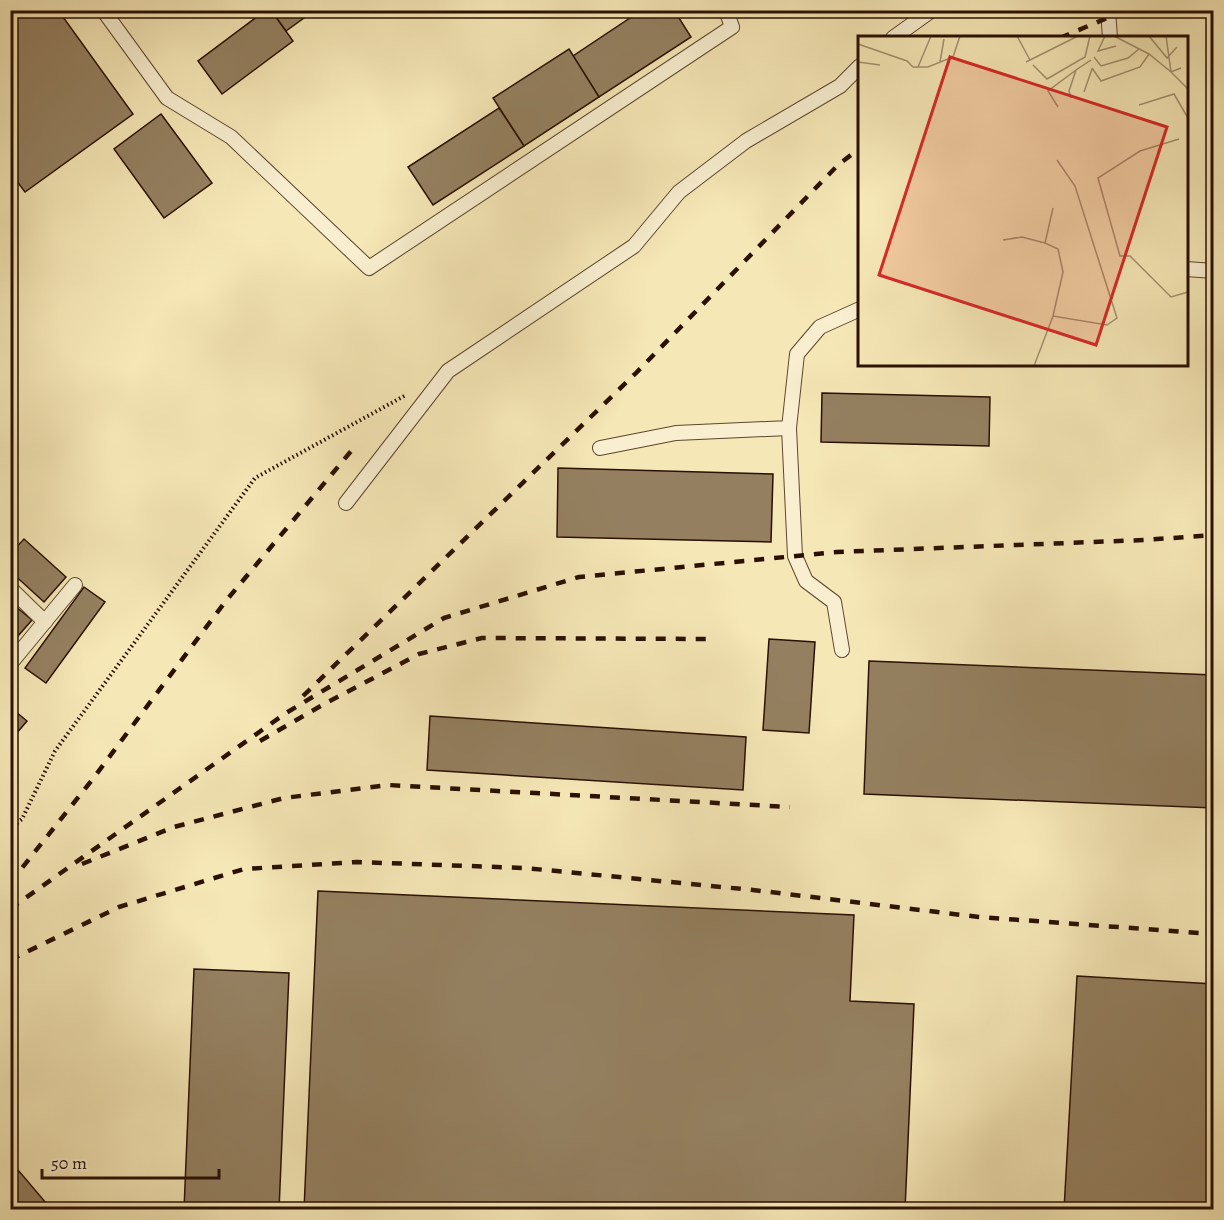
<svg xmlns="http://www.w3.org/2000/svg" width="1224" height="1220" viewBox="0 0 1224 1220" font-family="Alegreya,serif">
<rect width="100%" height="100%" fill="#f6e7b6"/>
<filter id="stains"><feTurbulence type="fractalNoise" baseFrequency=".00333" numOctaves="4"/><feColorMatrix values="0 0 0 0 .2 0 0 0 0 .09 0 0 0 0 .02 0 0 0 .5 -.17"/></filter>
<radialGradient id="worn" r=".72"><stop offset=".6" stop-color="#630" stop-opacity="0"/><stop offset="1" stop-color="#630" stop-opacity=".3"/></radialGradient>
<g fill="#948060" stroke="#291002" stroke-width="1.5">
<polygon points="10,10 58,10 133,114 25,192 10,172"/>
<polygon points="266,10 271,10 293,41 222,94 198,61"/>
<polygon points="271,10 315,10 286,31"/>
<polygon points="642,10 674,10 691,37 599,97 573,56"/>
<polygon points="569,49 599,97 524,146 493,98"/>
<polygon points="499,108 524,146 433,205 408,167"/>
<polygon points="161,114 212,183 164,218 114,149"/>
<polygon points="822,393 990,397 989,446 821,442"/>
<polygon points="558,468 773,474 771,542 557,537"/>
<polygon points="24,539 66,577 44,602 10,571 10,554"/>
<polygon points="84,587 105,602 46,683 25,668"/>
<polygon points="10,602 32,620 10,645"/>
<polygon points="769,639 815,642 809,733 763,730"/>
<polygon points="869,661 1214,675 1214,808 864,794"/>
<polygon points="10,707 27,721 10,741"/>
<polygon points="430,716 746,737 743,790 427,770"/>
<polygon points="318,891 854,915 850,1001 914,1004 905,1210 304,1210"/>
<polygon points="194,969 289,973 279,1210 184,1210"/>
<polygon points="1077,976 1214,984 1214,1210 1064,1210"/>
<polygon points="10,1163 18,1170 52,1210 18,1210 10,1201"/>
</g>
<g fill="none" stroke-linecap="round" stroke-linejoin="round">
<g stroke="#5c462f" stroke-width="16">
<g id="lane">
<polyline points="103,10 167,98 231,137 369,268 732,27 726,10"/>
<polyline points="1108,10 1110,38"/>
<polyline points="893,38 932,10"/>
<polyline points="1186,269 1214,271"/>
<polyline points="789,428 795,556 806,581 834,602 842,650"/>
<polyline points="600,448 676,433 789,428 797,354 820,327 860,309"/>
<polyline points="346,503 448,371 634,246 679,192 746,141 840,86 860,66"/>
<polyline points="10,588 45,622"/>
<polyline points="10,664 75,585"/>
</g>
</g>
<polyline stroke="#291002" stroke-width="4" stroke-dasharray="1.5 3" stroke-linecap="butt" points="10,829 22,819 55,751 255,478 406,395"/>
<use href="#lane" stroke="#f9efd0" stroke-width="14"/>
<g stroke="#291002" stroke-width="4.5" stroke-dasharray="10 10" stroke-linecap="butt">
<polyline points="1060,38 1126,10"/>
<polyline points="303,696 636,373 838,165 860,148"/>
<polyline points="260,741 326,703 419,654 482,638 706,639"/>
<polyline points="82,864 174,827 284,798 388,785 790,807"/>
<polyline points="10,883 92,780 225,602 357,444"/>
<polyline points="10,909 286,713 444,618 579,577 837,552 1144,540 1214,535"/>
<polyline points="10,960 119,907 244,869 357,862 525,868 753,890 979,917 1214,934"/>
</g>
</g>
<g transform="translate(858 36)">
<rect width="330" height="330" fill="#f6e7b6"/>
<path fill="none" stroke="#a4916e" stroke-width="1.5" d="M159,0L172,24M247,0L240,15L258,10M256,0L291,18L313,36L323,32M291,0L309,22L319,11M308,0L313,36L330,53M0,8L49,25L55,31H70L95,21L102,0M236,21L243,30L270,22L281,13M0,26L22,29M82,26L86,3M168,26L220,0M175,29L189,43L227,21L232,0M60,31L73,0M234,32L243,45L282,31L291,18M226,56L234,33M213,62L211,55L218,34L233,24M281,69L316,58L330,82M200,71L190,55L218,34M321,103L282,115L240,142L262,220H272L313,261L330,256M195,172L187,207L200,213L205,236L195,280M145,204L164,201L187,207M176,330L195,280L249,289L259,282L217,150L199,124"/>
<path fill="#d62828" fill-opacity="0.15" stroke="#d62828" stroke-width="3" d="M92,21L309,91L238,309L21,239Z"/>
<rect width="330" height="330" fill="none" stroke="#291002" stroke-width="3"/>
</g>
<rect width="1224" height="1220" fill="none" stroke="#f6e7b6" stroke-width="36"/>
<rect x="12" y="12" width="1200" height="1196" fill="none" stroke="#291002" stroke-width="3"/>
<rect x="18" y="18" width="1188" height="1184" fill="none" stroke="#291002" stroke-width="1.5"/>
<path d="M42 1169v9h177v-9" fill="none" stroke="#291002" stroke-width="3"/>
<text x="51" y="1169" font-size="18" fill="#291002" stroke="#f9efd0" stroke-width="4.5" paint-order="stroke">50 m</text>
<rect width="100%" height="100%" filter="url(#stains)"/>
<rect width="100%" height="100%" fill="url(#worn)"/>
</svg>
